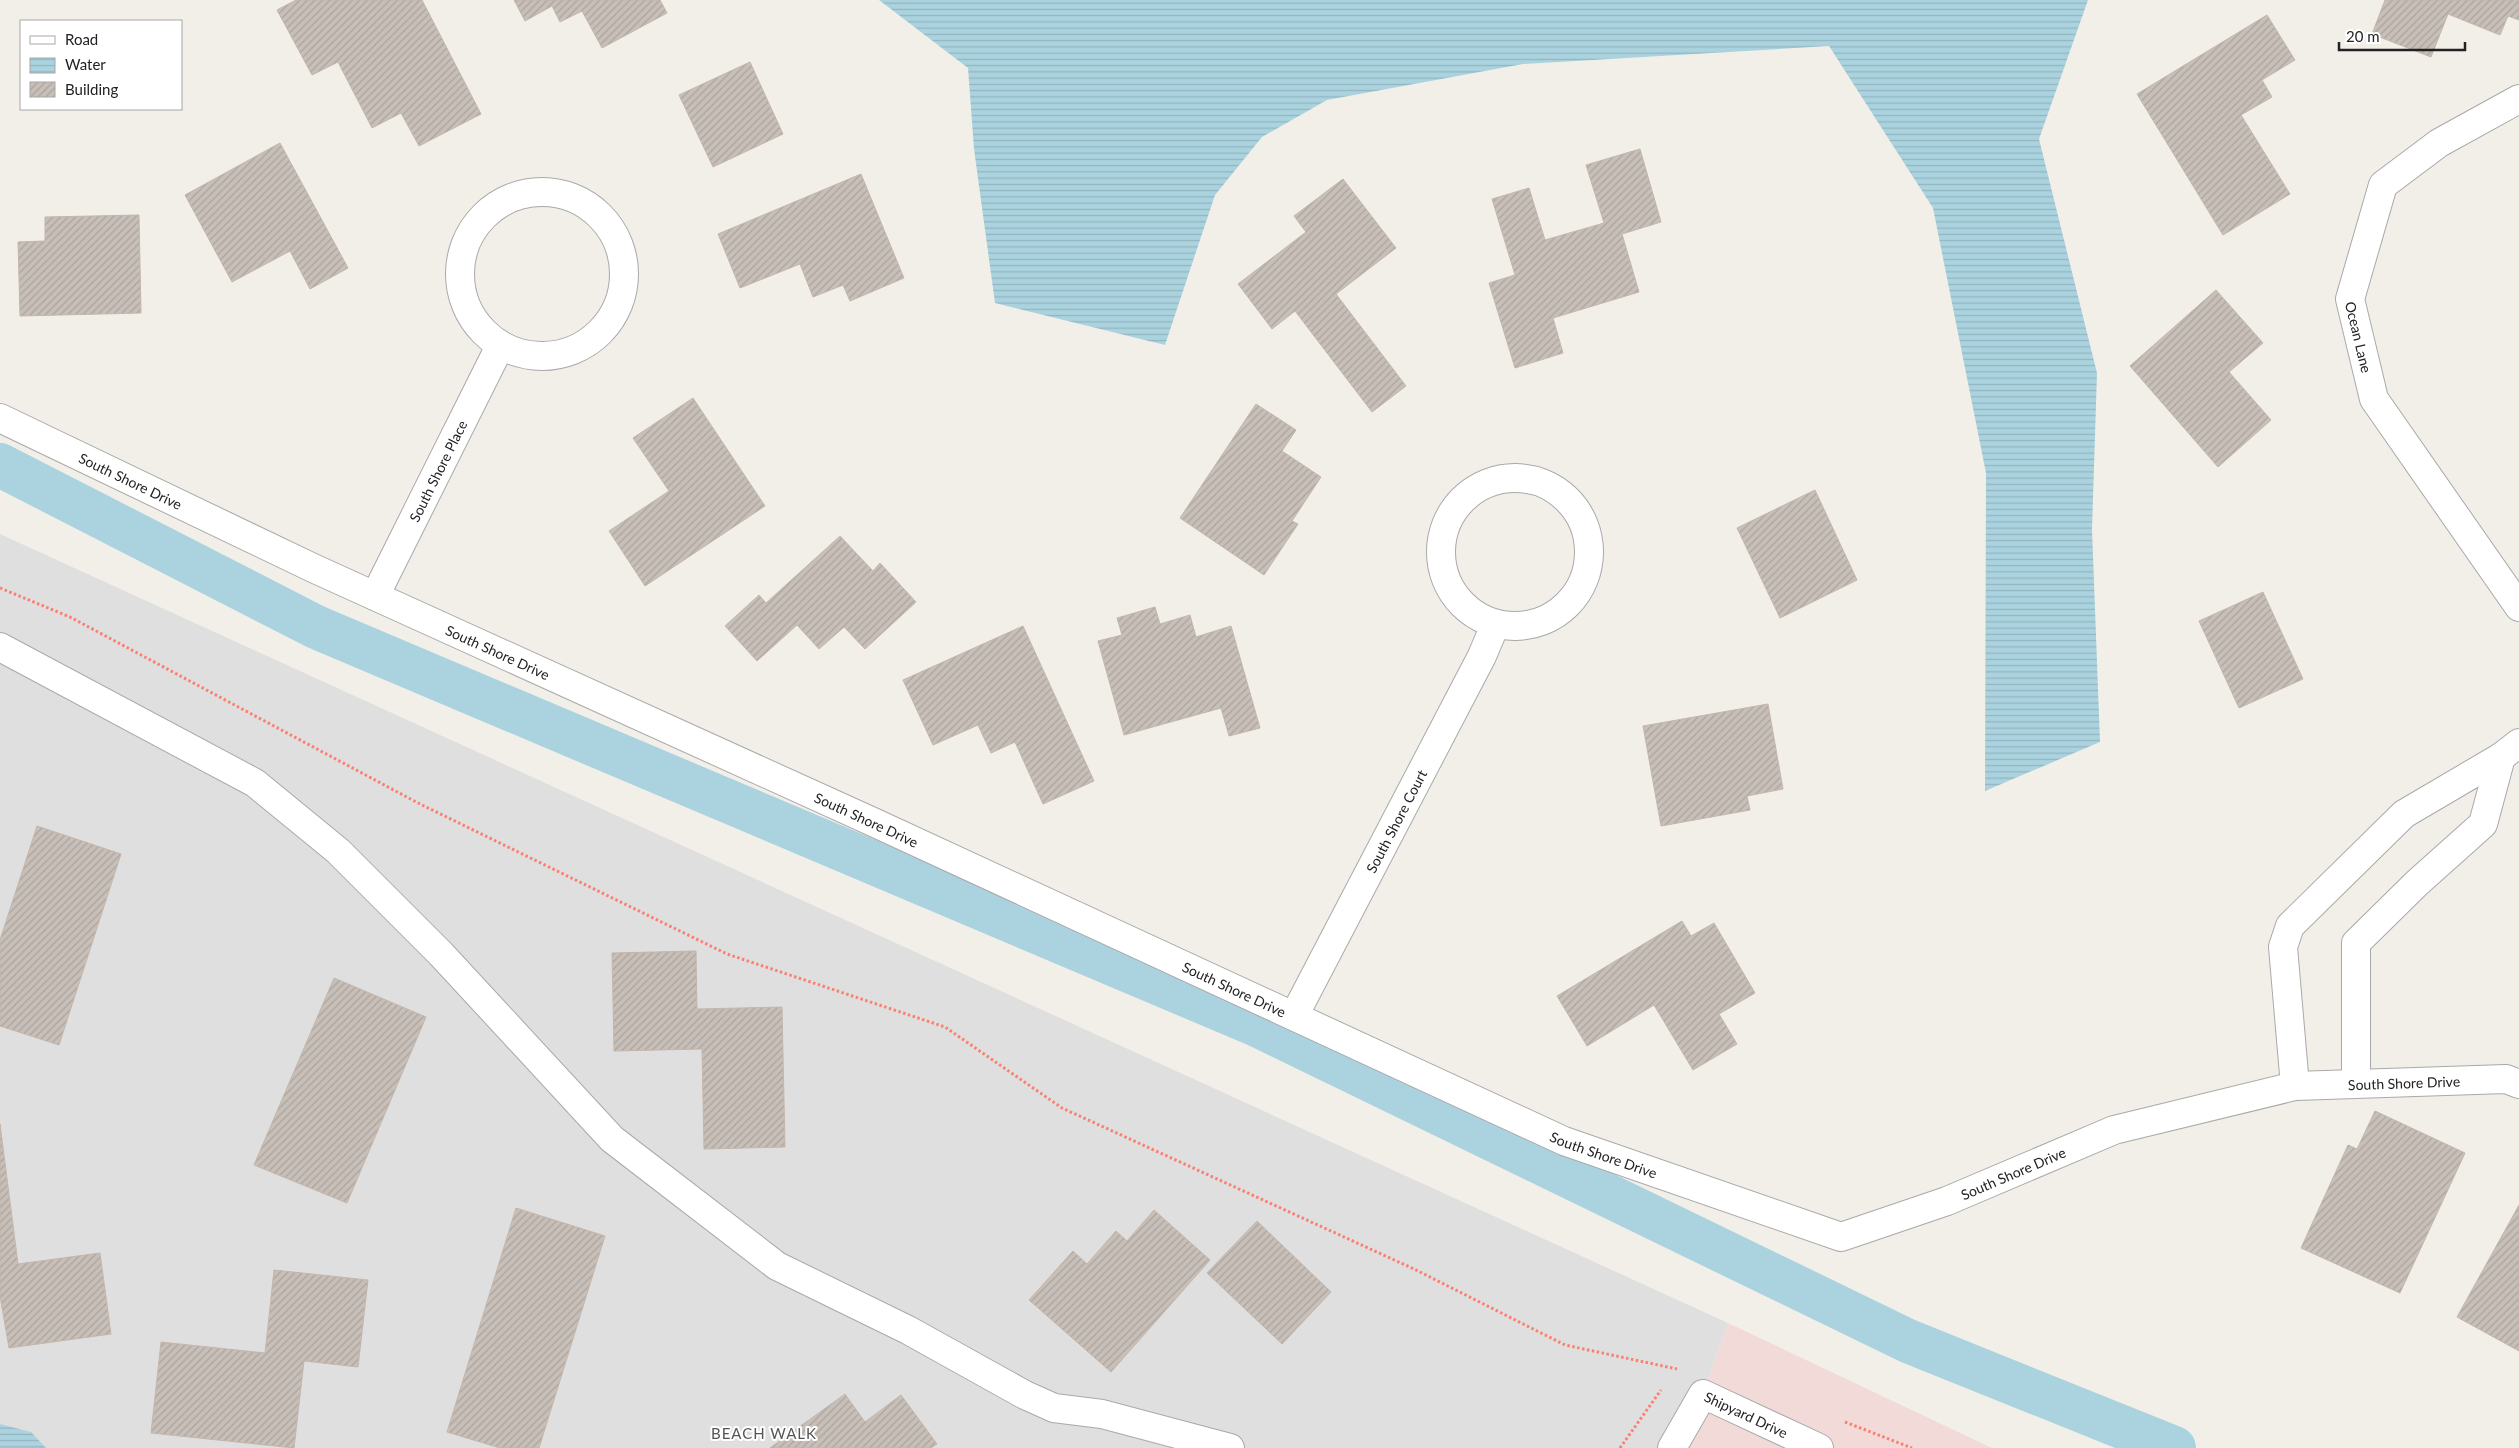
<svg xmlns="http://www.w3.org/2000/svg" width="2519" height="1448" viewBox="0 0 2519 1448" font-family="Lato,sans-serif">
<defs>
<pattern id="water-rules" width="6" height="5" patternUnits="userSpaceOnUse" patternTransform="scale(1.25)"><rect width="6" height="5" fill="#aad3df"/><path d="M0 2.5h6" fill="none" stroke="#92b5bf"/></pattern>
<pattern id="building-hatch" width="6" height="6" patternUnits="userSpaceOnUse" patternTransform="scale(1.25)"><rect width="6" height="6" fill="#c7bfb8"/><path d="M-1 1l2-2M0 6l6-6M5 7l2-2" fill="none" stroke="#aba49e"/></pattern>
</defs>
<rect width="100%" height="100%" fill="#f2efe9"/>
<polygon fill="#e0dfdf" points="0,534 1728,1323 1683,1448 0,1448"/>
<polygon fill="#f2dad9" points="1728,1323 1992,1448 1683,1448"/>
<g fill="url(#water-rules)">
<polygon points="879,0 2088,0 2039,139 2097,373 2092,529 2100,742 1985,791 1986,473 1933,208 1829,46 1523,64 1327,100 1262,137 1215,195 1165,345 995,303 974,149 968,68"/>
<polygon points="0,1424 31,1432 46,1448 0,1448"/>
</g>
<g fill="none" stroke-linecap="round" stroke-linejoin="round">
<polyline stroke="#aad3df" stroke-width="44" points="0,465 316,627 1257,1025 1908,1341 2174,1448"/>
</g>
<g fill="url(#building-hatch)" stroke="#c4b6ab">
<polygon points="296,0 422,0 481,114 419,146 401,113 372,128 338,62 312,75 277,10"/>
<polygon points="514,0 660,0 667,13 602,48 582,11 560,22 552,6 525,21"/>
<polygon points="2385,0 2519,0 2519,20 2508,16 2500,35 2448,14 2431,57 2372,34"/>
<polygon points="2267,15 2295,60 2262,80 2272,97 2241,115 2290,194 2223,235 2137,94"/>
<polygon points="750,62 783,134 713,167 679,95"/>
<polygon points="280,143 348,268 310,289 290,251 232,282 185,195"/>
<polygon points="1640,149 1661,222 1622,234 1639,292 1553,318 1563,353 1515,368 1489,283 1515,275 1492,199 1529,188 1545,240 1604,223 1586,165"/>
<polygon points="861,174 904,278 850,301 843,285 813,297 800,264 740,288 718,234"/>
<polygon points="1343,179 1396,248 1336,294 1406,386 1372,412 1295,311 1272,329 1238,284 1306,232 1294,216"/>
<polygon points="139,215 141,313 20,316 18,242 45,241 45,217"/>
<polygon points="2216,290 2263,343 2229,372 2271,420 2218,467 2130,366"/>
<polygon points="693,398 765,506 645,586 609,531 669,491 633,438"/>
<polygon points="1256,404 1296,430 1282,451 1321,477 1292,521 1298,524 1264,575 1180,518"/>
<polygon points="1815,490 1857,580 1780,618 1737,528"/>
<polygon points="840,536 873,571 880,563 916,602 865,649 844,627 819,649 797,625 757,661 725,626 759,595 766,603"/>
<polygon points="2263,592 2303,679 2239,708 2199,621"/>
<polygon points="1155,607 1160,624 1190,615 1196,637 1231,626 1260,728 1229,736 1221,708 1124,735 1098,641 1122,635 1117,618"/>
<polygon points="1023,626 1094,781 1043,804 1015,742 991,753 978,725 933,745 903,680"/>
<polygon points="1768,704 1783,789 1747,796 1750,810 1661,826 1643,726"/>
<polygon points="37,826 121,854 59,1045 0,1026 0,940"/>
<polygon points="1682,921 1691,936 1714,923 1755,993 1719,1014 1737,1044 1693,1070 1654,1005 1587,1046 1557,996"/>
<polygon points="696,951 697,1009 782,1007 785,1147 704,1149 702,1049 614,1051 612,953"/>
<polygon points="334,978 426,1017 347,1203 254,1165"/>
<polygon points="2375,1111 2465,1153 2400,1293 2301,1248 2348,1145 2357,1149"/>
<polygon points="0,1124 18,1264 100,1253 111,1334 9,1348 0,1296"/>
<polygon points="2519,1205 2519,1351 2457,1317"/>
<polygon points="516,1208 605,1236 539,1448 500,1448 447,1432"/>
<polygon points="1154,1210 1210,1260 1111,1372 1029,1300 1073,1251 1087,1264 1116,1231 1127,1241"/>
<polygon points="1257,1221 1331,1292 1282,1344 1207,1273"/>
<polygon points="274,1270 368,1280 358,1367 304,1361 294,1448 151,1433 161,1342 265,1353"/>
<polygon points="845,1394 865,1422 901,1395 937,1444 931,1448 770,1448"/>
</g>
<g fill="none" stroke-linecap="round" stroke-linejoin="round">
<g stroke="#a9a9a9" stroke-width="30">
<g id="minor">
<path id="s1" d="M2519,99L2439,143L2383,185L2350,299L2374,399L2519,607"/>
<circle cx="542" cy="274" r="82"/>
<path id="s2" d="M0,418L313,568L873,822L1564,1141L1841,1237L1947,1201L2114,1130L2295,1086L2506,1079L2519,1084"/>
<circle cx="1515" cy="552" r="74"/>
<path id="s3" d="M375,596L500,346"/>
<polyline points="0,647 255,783 338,851 441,954 612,1139 777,1266 908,1330 1025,1395 1054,1408 1102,1414 1230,1448"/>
<path id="s4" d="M1294,1016L1482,656L1495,625"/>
<polyline points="2356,1082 2356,943 2417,883 2483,824 2501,757"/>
<polyline points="2295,1086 2283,947 2290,926 2404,814 2501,757 2519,743"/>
<path id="s5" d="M1672,1448L1703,1394L1819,1448"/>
</g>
</g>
<g stroke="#fa8072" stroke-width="3" stroke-dasharray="2.5 2.5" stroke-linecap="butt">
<polyline points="0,588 70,617 418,803 727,954 945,1027 1062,1108 1414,1269 1565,1345 1677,1369"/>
<polyline points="1845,1422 1912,1448"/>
<polyline points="1620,1448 1661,1390"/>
</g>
<use href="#minor" stroke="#fff" stroke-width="28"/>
</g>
<g text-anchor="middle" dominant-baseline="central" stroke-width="4" stroke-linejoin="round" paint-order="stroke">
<g font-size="14" fill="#222" stroke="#fff">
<text stroke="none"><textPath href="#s1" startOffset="319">Ocean Lane</textPath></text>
<text stroke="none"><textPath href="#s3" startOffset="140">South Shore Place</textPath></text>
<text stroke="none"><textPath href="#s2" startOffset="145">South Shore Drive</textPath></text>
<text stroke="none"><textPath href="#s2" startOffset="550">South Shore Drive</textPath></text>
<text stroke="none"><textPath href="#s2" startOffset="955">South Shore Drive</textPath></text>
<text stroke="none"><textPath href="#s4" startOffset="220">South Shore Court</textPath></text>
<text stroke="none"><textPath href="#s2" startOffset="1360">South Shore Drive</textPath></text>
<text stroke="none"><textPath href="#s2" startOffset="2605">South Shore Drive</textPath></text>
<text stroke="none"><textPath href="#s2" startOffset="1765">South Shore Drive</textPath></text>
<text stroke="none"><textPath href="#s2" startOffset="2200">South Shore Drive</textPath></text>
<text stroke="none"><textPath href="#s5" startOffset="110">Shipyard Drive</textPath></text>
</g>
<g font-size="15" letter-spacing="1" fill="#555" stroke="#fff">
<text x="764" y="1433">BEACH WALK</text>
</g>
</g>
<rect x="20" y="20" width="162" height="90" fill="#ffffff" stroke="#a7a7a7"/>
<rect x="30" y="36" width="25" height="8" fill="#ffffff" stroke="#a7a7a7"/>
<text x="65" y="45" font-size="15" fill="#222222">Road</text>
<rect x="30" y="58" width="25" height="15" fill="url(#water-rules)" stroke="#a7a7a7"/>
<text x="65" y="70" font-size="15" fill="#222222">Water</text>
<rect x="30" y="82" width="25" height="15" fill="url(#building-hatch)" stroke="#a7a7a7"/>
<text x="65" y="95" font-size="15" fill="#222222">Building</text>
<path d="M2339 42v8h126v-8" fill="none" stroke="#222222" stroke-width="2.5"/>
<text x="2346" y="42" font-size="15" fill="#222222" stroke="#ffffff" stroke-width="4" paint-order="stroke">20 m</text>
</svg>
